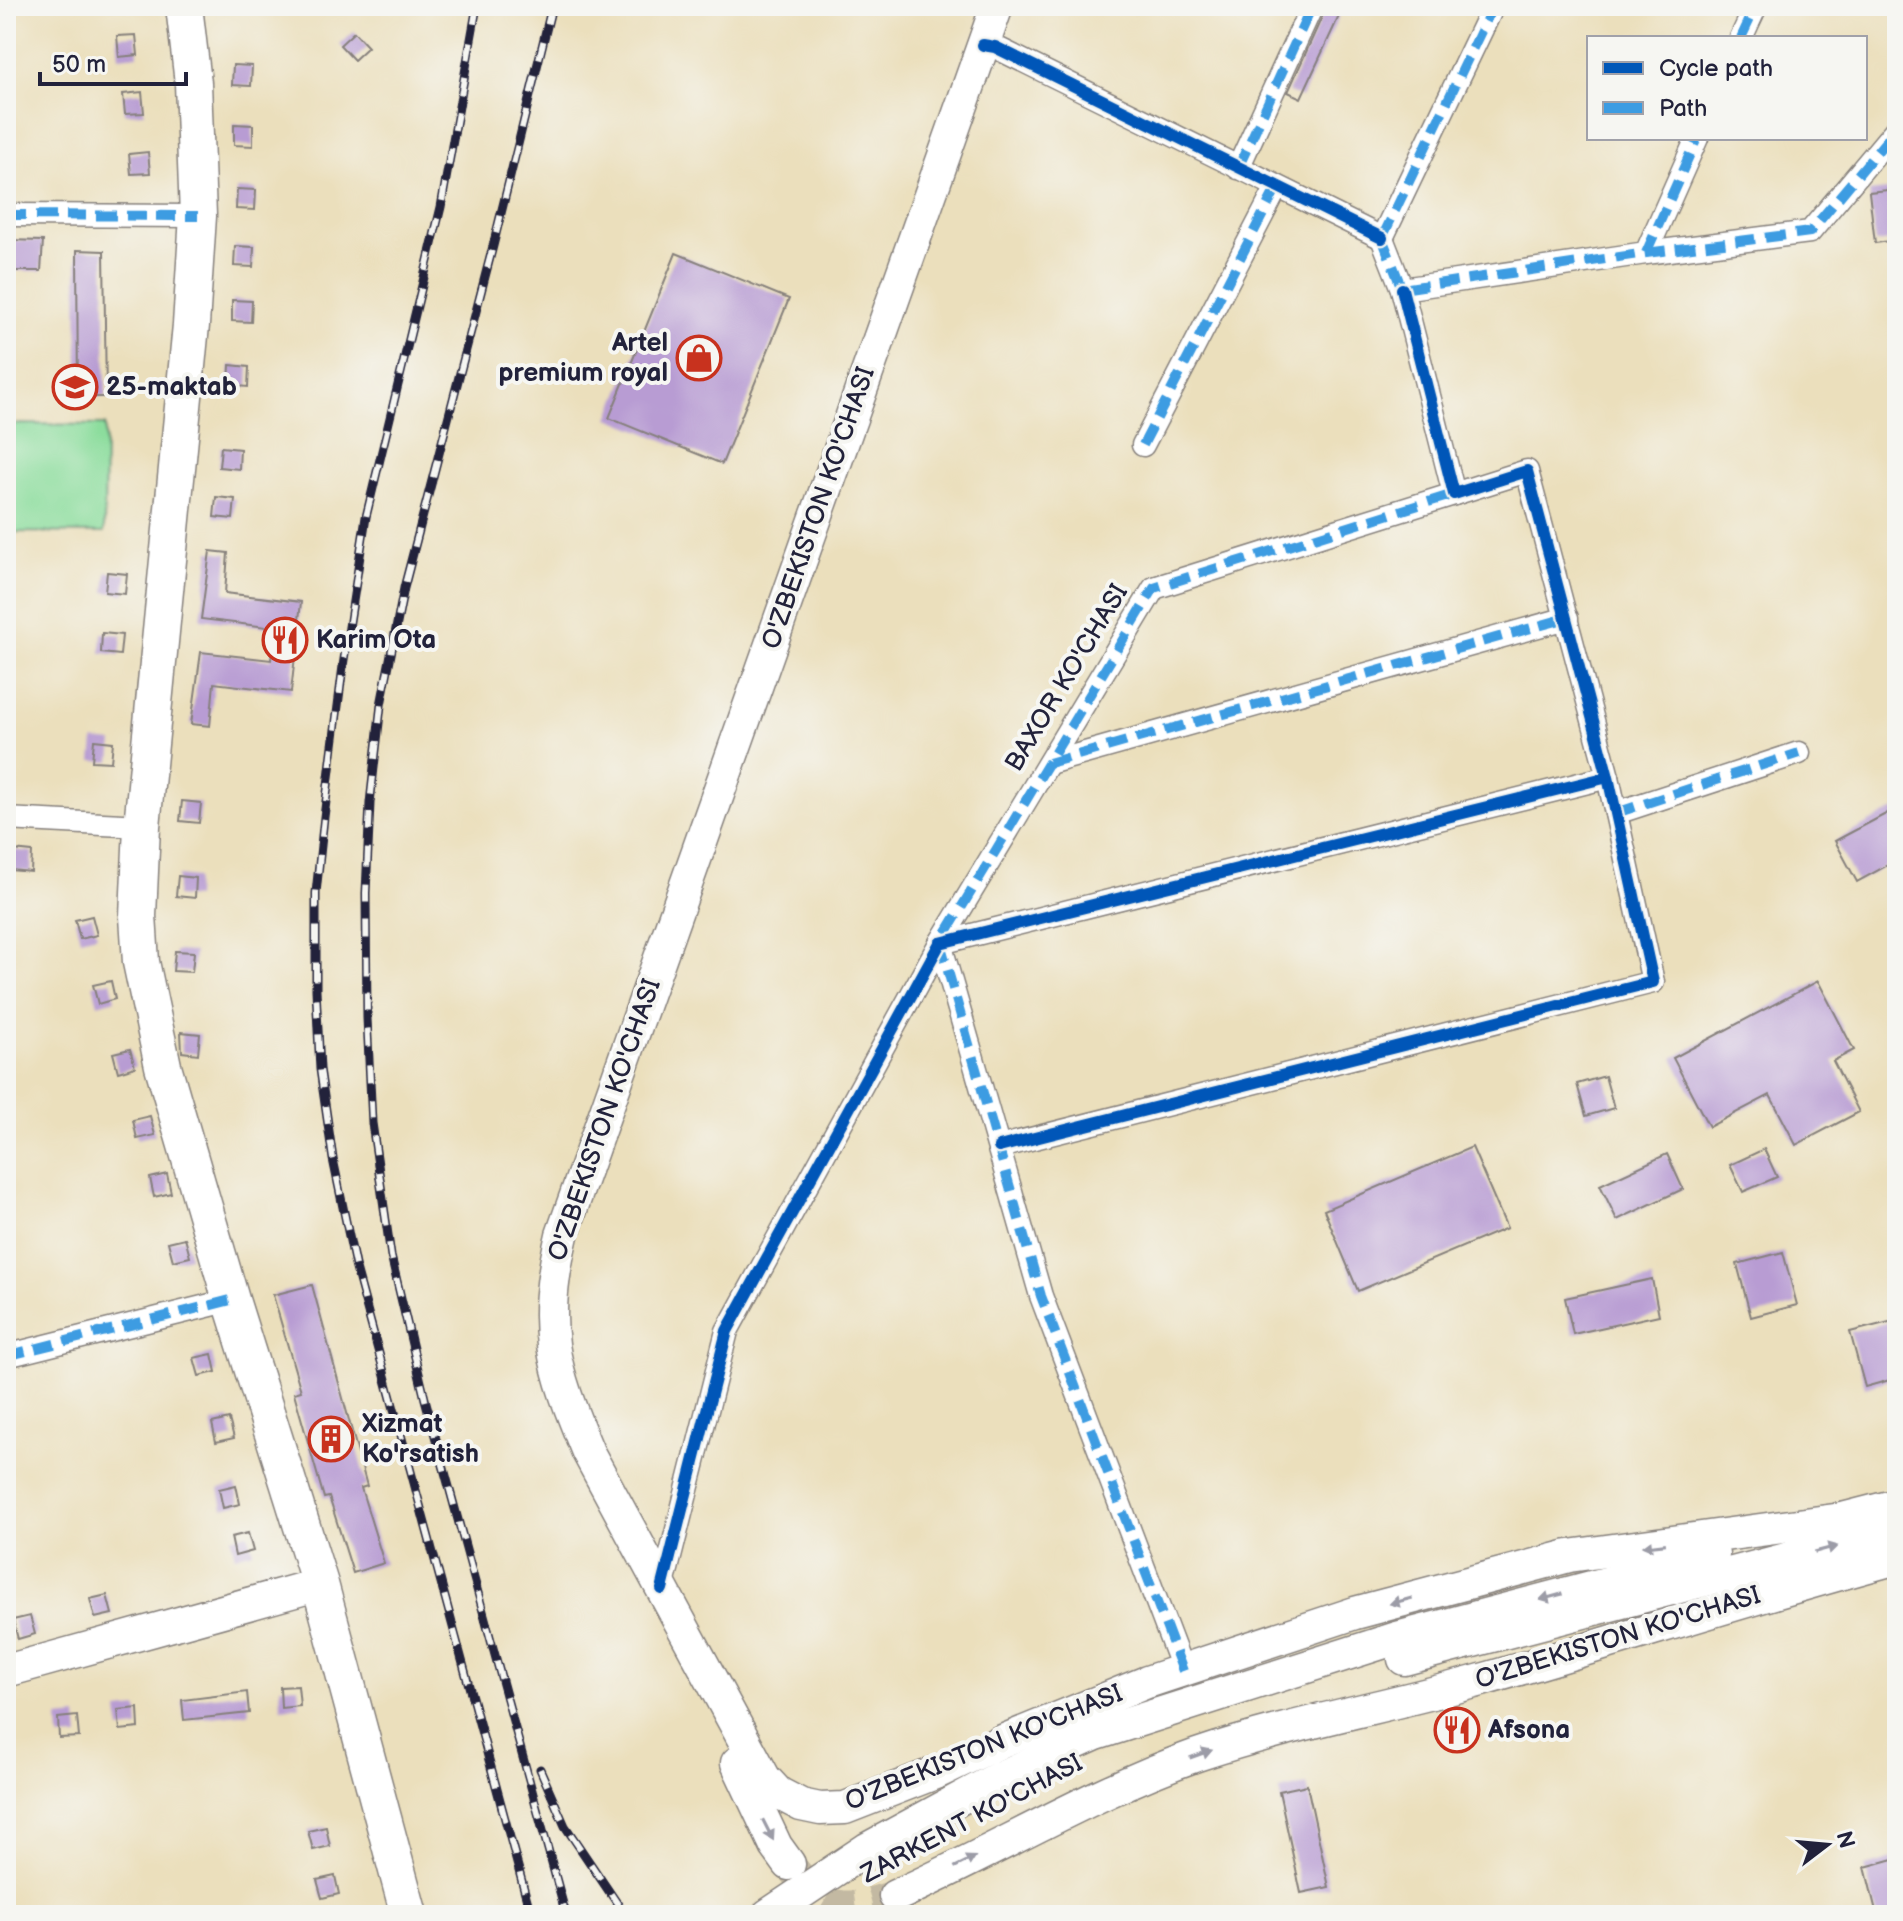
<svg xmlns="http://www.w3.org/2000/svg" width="1903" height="1921" viewBox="0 0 1903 1921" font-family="'Balsamiq Sans',sans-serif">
<rect width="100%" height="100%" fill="#f6f6f2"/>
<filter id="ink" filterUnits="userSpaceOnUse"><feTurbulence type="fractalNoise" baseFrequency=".0125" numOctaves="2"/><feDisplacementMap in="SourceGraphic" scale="16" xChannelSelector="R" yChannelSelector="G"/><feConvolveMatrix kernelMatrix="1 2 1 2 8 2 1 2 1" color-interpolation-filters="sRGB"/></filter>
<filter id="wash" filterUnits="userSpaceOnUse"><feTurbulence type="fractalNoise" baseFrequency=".006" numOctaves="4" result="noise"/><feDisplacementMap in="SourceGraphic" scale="32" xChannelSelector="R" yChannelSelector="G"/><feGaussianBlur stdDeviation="1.8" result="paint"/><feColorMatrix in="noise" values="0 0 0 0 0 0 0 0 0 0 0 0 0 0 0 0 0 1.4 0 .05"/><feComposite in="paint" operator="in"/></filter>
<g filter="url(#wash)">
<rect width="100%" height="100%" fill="#ebdfbc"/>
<polygon fill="#8cdd9d" stroke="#57806c" stroke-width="2" points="6,424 105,425 104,533 6,532"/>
<g id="blocks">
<g fill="#b89cd3">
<polygon points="1326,8 1340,14 1301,98 1288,92"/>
<polygon points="354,32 368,47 354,60 340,45"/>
<polygon points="136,35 138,55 119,57 117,36"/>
<polygon points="233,65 252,66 251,86 232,85"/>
<polygon points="142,92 144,113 125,114 123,94"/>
<polygon points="234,124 253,125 253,146 234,145"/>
<polygon points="148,152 150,173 131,174 129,154"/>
<polygon points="237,189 256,190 255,210 236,209"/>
<polygon points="1897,189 1897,240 1875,243 1869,192"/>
<polygon points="6,240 43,241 41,271 6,271"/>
<polygon points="235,246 254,247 253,267 234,266"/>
<polygon points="77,250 104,251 106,397 78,397"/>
<polygon points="676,253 789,299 722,464 609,418"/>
<polygon points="232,300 252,301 251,322 232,321"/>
<polygon points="230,365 249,367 248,387 229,385"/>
<polygon points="221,447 240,449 239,469 219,467"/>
<polygon points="216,497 235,499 233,519 214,517"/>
<polygon points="210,551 228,553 225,593 301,602 291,692 214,683 210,726 191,724 201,652 271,660 275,628 201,619"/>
<polygon points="107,572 127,574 125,594 105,592"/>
<polygon points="102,633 122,635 120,655 101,653"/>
<polygon points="94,740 113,742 111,762 92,761"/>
<polygon points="182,801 201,803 199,823 180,821"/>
<polygon points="1897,808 1897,860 1857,882 1835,841"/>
<polygon points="13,850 32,852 31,872 11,870"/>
<polygon points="178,876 196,878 195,898 176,896"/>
<polygon points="92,916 97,935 80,939 75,920"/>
<polygon points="175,951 194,952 192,972 173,971"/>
<polygon points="111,981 115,999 98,1004 93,985"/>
<polygon points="1818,981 1854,1050 1833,1061 1859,1112 1796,1145 1770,1095 1709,1127 1673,1058"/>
<polygon points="181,1032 200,1034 198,1054 182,1052"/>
<polygon points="130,1049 135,1067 118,1072 113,1053"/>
<polygon points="1605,1076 1614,1108 1586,1116 1577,1084"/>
<polygon points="150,1116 155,1135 137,1139 133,1120"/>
<polygon points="1472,1147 1507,1228 1358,1291 1324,1210"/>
<polygon points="1764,1149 1777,1177 1743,1192 1730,1165"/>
<polygon points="1667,1154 1683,1189 1617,1220 1600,1185"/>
<polygon points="167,1174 171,1193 154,1197 150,1178"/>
<polygon points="185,1238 190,1257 173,1261 168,1242"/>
<polygon points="1783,1252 1797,1305 1751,1317 1737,1264"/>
<polygon points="1652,1279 1659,1315 1573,1334 1565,1298"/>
<polygon points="312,1285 367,1486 361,1488 384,1563 353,1573 329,1497 324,1498 294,1393 301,1391 273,1295"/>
<polygon points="1897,1320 1897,1378 1865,1387 1850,1332"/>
<polygon points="212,1354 216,1372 199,1376 194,1358"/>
<polygon points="229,1419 234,1438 216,1442 212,1423"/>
<polygon points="236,1485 240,1504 223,1508 219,1489"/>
<polygon points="248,1533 253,1551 235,1556 231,1537"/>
<polygon points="107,1595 112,1614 95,1618 90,1599"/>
<polygon points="30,1616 35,1634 18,1639 13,1620"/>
<polygon points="298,1686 300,1706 281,1708 280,1687"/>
<polygon points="247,1692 249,1713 184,1720 182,1700"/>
<polygon points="138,1708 139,1728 120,1730 118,1710"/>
<polygon points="77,1716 79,1737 59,1738 58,1718"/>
<polygon points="1307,1785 1329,1887 1301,1893 1279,1791"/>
<polygon points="326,1827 330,1846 313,1850 308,1831"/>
<polygon points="1897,1858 1897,1915 1877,1915 1865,1867"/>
<polygon points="335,1876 339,1894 322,1898 317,1880"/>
</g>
</g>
</g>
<g filter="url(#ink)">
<use href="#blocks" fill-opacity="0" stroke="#86807c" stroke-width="2"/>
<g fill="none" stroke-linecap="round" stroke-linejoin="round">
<path stroke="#c3b9a2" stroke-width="32" stroke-dasharray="32 16" stroke-linecap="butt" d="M791,1867C829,1914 839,1913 895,1896"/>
<g stroke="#86807c" stroke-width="25">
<g id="street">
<polyline points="1741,38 1756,6"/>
<polyline points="983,45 995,47 1382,238"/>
<polyline points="1238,168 1312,6"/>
<polyline points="6,215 198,216"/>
<polyline points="1382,238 1402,289 1646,253 1697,138"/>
<polyline points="1382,238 1493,6"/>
<polyline points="1646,253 1810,232 1897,128"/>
<polyline points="1402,289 1454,494 1527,471 1608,777"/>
<polyline points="1143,445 1277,187"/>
<polyline points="1049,763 1567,618"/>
<polyline points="1616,813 1799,753"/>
<polyline points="6,819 142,826"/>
<polyline points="6,1356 231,1300"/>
<polyline points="662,1589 727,1331 940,943 1608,777 1653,982 999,1147"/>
<polyline points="1183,1671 1041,1296 940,943 1154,588 1454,494"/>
</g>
</g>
<g stroke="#86807c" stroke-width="35">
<g id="secondary">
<path d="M997,6L562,1235C540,1328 552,1366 588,1452L765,1779L778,1793L801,1805L820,1809L845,1808L940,1771L1000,1742L1147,1682L1355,1613L1569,1556L1842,1519"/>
<polyline points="1823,1524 1897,1505"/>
<polyline points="1404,1659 1897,1530"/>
<polyline points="6,1671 320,1584"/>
<polyline points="737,1763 776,1846 789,1864"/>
<path d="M895,1896C996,1851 1092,1792 1197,1755C1289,1724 1385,1707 1478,1681C1618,1641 1756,1596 1897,1558"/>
<polyline points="768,1915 867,1849 998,1778 1096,1734 1397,1638 1713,1555"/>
</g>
</g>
<g stroke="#86807c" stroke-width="39">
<polyline id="primary" points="184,6 193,83 198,216 191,325 142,826 138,916 141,962 163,1066 231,1300 320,1584 409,1915"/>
</g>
<use href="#street" stroke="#fff" stroke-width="22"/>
<use href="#secondary" stroke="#fff" stroke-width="32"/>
<use href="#primary" stroke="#fff" stroke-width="36"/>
<g stroke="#22223b" stroke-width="9">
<g id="rail">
<polyline points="477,6 441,207 366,517 343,666 324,817 316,893 316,990 320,1069 333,1159 355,1265 531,1915"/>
<polyline points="552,6 493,246 404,588 381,705 370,803 366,893 367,1018 372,1123 391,1256 425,1399 566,1915"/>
<polyline points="540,1769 565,1826 625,1915"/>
</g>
</g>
<use href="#rail" stroke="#f6f6f2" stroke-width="6" stroke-dasharray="18" stroke-linecap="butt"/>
<g stroke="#3c9ce2" stroke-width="10" stroke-dasharray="20 10" stroke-linecap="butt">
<polyline points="1741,38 1756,6"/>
<polyline points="1238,168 1312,6"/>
<polyline points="6,215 198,216"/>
<polyline points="1382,238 1402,289 1646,253 1697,138"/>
<polyline points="1382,238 1493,6"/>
<polyline points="1646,253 1810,232 1897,128"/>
<polyline points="1143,445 1277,187"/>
<polyline points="1049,763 1567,618"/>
<polyline points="1616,813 1799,753"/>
<polyline points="6,1356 231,1300"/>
<polyline points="1183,1671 1041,1296 940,943 1154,588 1454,494"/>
</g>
<g stroke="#f6f6f2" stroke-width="17">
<g id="cycleway">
<polyline points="983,45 995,47 1382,238"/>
<polyline points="1402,289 1454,494 1527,471 1608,777"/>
<polyline points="662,1589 727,1331 940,943 1608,777 1653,982 999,1147"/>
</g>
</g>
<use href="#cycleway" stroke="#0057b8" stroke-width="12"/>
</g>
<defs><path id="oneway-solid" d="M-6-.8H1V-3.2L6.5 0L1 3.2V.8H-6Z" transform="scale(2)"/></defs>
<g fill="#9c9ca7">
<use href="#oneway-solid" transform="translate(1654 1545) rotate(173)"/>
<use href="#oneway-solid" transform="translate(1826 1549) rotate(-15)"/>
<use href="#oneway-solid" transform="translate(1551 1597) rotate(165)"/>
<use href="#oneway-solid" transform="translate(1401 1601) rotate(165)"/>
<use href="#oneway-solid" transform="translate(1201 1754) rotate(-19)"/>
<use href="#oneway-solid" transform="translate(768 1830) rotate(63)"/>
<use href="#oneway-solid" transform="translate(965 1862) rotate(-27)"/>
</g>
</g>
<defs>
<g id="shop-ring" transform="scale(2.3)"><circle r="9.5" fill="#f6f6f2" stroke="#c8321e" stroke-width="1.5"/><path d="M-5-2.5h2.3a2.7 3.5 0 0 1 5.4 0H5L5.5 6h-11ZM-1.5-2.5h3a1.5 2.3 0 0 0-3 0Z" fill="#c8321e"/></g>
<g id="school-ring" transform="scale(2.3)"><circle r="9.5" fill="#f6f6f2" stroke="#c8321e" stroke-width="1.5"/><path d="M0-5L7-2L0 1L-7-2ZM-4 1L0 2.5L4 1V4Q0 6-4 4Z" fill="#c8321e"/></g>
<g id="restaurant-ring" transform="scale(2.3)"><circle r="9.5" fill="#f6f6f2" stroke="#c8321e" stroke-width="1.5"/><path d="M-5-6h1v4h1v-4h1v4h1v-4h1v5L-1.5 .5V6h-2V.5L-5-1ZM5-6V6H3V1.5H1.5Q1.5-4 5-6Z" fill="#c8321e"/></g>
<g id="building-ring" transform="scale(2.3)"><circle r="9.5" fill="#f6f6f2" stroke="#c8321e" stroke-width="1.5"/><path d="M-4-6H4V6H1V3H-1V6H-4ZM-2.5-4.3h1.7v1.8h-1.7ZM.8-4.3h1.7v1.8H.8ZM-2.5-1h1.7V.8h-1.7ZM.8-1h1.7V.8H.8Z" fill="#c8321e"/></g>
</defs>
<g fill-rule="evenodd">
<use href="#shop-ring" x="699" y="358"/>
<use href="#school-ring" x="75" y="387"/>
<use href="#restaurant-ring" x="285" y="640"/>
<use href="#building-ring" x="331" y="1439"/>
<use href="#restaurant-ring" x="1457" y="1730"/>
</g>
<g text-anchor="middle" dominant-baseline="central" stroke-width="8" stroke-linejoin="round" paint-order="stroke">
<g font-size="26" font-weight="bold" fill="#22223b" stroke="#f6f6f2" text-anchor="start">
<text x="668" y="343" text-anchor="end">Artel<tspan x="668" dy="30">premium royal</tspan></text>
<text x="106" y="387">25-maktab</text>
<text x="316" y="640">Karim Ota</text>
<text x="362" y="1424">Xizmat<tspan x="362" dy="30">Ko'rsatish</tspan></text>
<text x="1488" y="1730">Afsona</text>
</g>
<g font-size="26" fill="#22223b" stroke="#f6f6f2">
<text transform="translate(819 508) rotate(-71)">O'ZBEKISTON KO'CHASI</text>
<text transform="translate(1067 678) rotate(-59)">BAXOR KO'CHASI</text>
<text transform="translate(605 1120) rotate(-71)">O'ZBEKISTON KO'CHASI</text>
<text transform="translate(1618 1638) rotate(-17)">O'ZBEKISTON KO'CHASI</text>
<text transform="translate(984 1748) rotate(-22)">O'ZBEKISTON KO'CHASI</text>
<text transform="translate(972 1819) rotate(-28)">ZARKENT KO'CHASI</text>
</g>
</g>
<rect width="1903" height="1921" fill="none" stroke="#f6f6f2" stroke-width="32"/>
<rect x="1587" y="36" width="280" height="104" fill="#f6f6f2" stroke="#a1a1a9" stroke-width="2"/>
<rect x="1603" y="62" width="40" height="12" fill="#0057b8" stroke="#a1a1a9" stroke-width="2"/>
<text x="1659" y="76" font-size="24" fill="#22223b">Cycle path</text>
<rect x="1603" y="102" width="40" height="12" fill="#3c9ce2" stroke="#a1a1a9" stroke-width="2"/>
<text x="1659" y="116" font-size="24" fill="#22223b">Path</text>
<g transform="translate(1827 1845) rotate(74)" stroke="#f6f6f2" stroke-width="6" paint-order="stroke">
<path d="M0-6L14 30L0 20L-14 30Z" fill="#22223b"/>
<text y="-12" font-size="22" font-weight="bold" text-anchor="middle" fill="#22223b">N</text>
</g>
<path d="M40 72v12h146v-12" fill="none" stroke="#22223b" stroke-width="4"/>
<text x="52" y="72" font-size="24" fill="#22223b" stroke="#f6f6f2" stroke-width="6" paint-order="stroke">50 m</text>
</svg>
